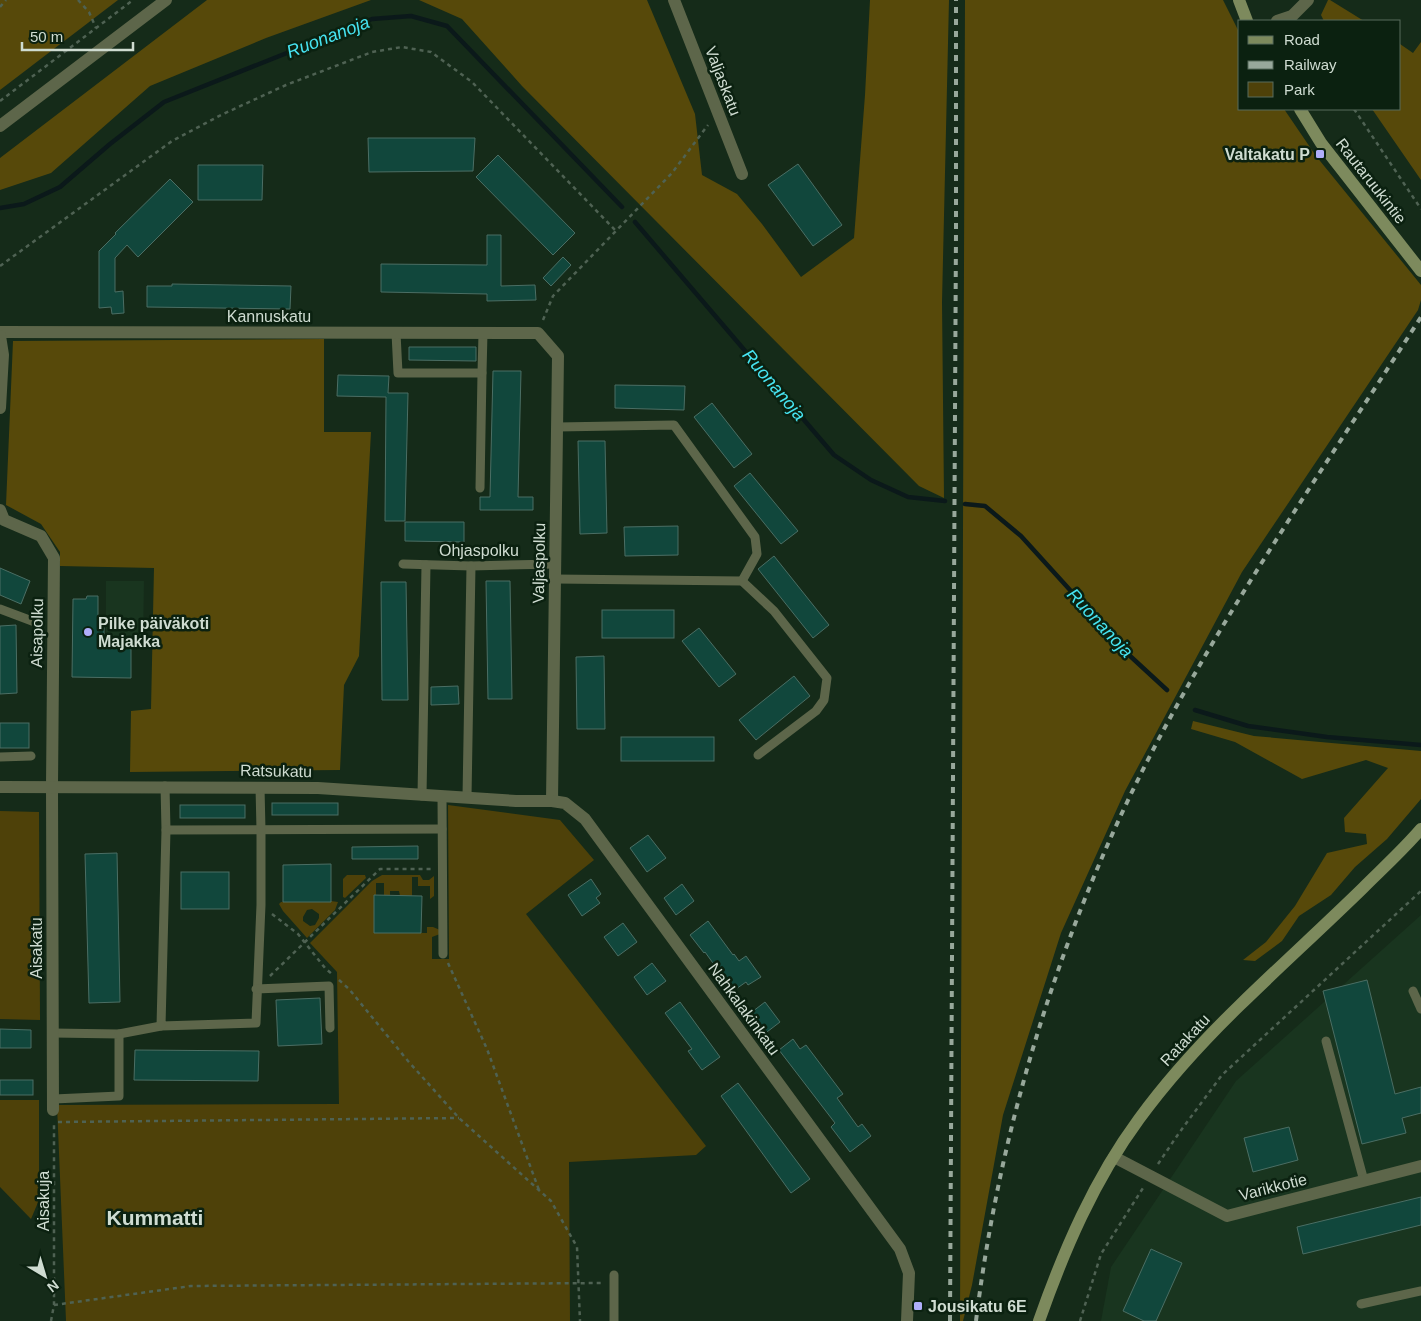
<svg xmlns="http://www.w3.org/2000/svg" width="1421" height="1321" viewBox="0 0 1421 1321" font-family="Arial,sans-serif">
<rect width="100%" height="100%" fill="#152b19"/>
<g fill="#19351f">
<polygon points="106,581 144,581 143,642 114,641 114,636 106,636"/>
<polygon points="1421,915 1421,1321 1101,1321 1111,1267 1236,1081"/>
</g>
<g fill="#4e4109" fill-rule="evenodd">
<polygon points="448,805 560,820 594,860 526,914 706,1146 696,1155 569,1162 570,1321 66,1321 57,1105 339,1104 337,972 310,943 372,881 382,875 420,875 423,880 429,880 434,876 434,896 430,899 430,886 418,886 418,877 412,877 412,896 400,896 399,891 390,891 390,895 384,895 384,883 376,883 376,895 374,896 374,932 427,933 427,927 433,927 440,930 440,934 432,937 432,959 449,959"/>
<polygon points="0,811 39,812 40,1020 0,1019"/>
<polygon points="347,875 365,875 366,878 345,898 343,897 343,879"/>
<path d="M331,901L338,902L335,910L307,938L283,911L279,904L281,902ZM312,909L319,914V918L315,925L310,926L303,921V917L307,910Z"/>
<polygon points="0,1100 39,1100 39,1200 31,1219 0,1187"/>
</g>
<g fill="#57490a">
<polygon points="0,0 118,0 0,90"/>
<polygon points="207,0 371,0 266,38 150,86 51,173 0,190 0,158"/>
<polygon points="419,0 647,0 695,114 702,175 737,194 762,224 801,277 854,238 865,95 870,0 949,0 942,302 944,498 919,486 522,86 462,19"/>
<polygon points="965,0 1223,0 1240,34 1240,109 1284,109 1316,156 1421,285 1421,300 1418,310 1242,572 1125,791 1061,933 1003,1115 972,1285 963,1321 960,1321"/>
<polygon points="1328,0 1330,0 1364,21 1324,21 1321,15"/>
<polygon points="1421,42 1421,180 1372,109 1400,109 1400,44 1413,53"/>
<polygon points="324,339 324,432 371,432 359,656 344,685 340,770 130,772 131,711 151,709 154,568 60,566 60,552 41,524 6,505 13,341"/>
<polygon points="1193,721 1254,736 1421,751 1421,799 1387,839 1355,867 1331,895 1299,916 1282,941 1255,961 1243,960 1266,942 1295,906 1327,853 1367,844 1366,834 1345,832 1344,818 1388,768 1366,760 1302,779 1235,742 1191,729"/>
</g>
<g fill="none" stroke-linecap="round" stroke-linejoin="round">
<g stroke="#0b191a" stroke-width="4.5">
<polyline points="0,208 24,204 60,187 110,144 164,102 372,19 411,16 447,26 622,207"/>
<polyline points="635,222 834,455 871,480 908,497 945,501"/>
<polyline points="965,504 985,506 1021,536 1129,655 1167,690"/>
<polyline points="1195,710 1248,726 1327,737 1421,745"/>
</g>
</g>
<g fill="#11473c" stroke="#4b6e64">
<polygon points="368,138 475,138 473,171 369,172"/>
<polygon points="498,155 575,233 553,255 476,177"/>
<polygon points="798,164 842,225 813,246 768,185"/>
<polygon points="198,165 263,165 262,200 198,200"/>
<polygon points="170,179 193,202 138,257 127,245 115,258 115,292 123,291 124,313 112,314 111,307 99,308 99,251 116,234 115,233"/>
<polygon points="487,235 501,235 501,286 535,285 536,300 487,301 487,294 381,292 381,264 487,265"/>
<polygon points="563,257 571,265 551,286 543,278"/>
<polygon points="172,284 291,286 290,309 147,307 147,286 172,286"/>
<polygon points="409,347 476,347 476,361 409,360"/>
<polygon points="493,371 521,371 518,497 533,497 533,510 480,510 480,497 490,497"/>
<polygon points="338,375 389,376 388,393 408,393 405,521 385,521 386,397 337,396"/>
<polygon points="615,385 685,386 684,410 615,408"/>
<polygon points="712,403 752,454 734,468 694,417"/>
<polygon points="578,441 605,441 607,533 580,534"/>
<polygon points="750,473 798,531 781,544 734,486"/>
<polygon points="405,522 464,522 464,542 405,541"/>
<polygon points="678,526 678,555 625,556 624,527"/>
<polygon points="774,556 829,625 813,638 758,569"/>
<polygon points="0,568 30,581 21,604 0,595"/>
<polygon points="486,581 510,581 512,699 488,699"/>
<polygon points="381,582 406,582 408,700 382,700"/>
<polygon points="87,596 98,596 98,626 104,626 104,639 113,639 113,642 131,642 131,678 72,677 73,599 86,599"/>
<rect x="602" y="610" width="72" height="28"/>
<polygon points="16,625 17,693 0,694 0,626"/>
<polygon points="699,628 736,674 719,687 682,641"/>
<polygon points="604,656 605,729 577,729 576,657"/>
<polygon points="794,676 810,696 756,740 739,720"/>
<polygon points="458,686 459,704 431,705 431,687"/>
<rect x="0" y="723" width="29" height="25"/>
<rect x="621" y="737" width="93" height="24"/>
<rect x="272" y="803" width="66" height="12"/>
<rect x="180" y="805" width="65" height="13"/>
<polygon points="648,835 666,858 647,872 630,848"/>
<polygon points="418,846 418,859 352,859 352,847"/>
<polygon points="117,853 120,1002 89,1003 85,854"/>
<polygon points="331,864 331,902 283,902 283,865"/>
<rect x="181" y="872" width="48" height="37"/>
<polygon points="591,879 601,894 596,898 600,903 582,916 568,895"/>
<polygon points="682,884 694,901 676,915 664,898"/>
<polygon points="374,895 422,896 421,933 374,933"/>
<polygon points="708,921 733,955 734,954 739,961 746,956 761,977 748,985 746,982 733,991 705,952 704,953 690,935"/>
<polygon points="623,923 637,942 618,956 604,937"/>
<polygon points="652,963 666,981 647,995 634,977"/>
<polygon points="1367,980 1395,1094 1421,1087 1421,1113 1402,1118 1406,1133 1362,1144 1323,991"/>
<polygon points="320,998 322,1044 278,1046 276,1000"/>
<polygon points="680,1002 720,1057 702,1070 688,1051 692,1049 665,1013"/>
<polygon points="765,1002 780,1022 763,1035 748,1015"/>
<polygon points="0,1029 31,1030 31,1048 0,1048"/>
<polygon points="793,1039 800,1049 806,1045 843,1094 837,1098 858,1127 862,1124 871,1136 850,1152 831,1127 835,1123 779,1050"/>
<polygon points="135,1050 259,1051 258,1081 134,1080"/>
<rect x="0" y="1080" width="33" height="15"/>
<polygon points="738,1083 810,1179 791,1193 721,1096"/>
<polygon points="1289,1127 1298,1160 1253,1172 1244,1138"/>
<polygon points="1421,1197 1421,1225 1303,1254 1297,1227"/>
<polygon points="1151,1249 1182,1263 1156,1321 1144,1321 1123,1311"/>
</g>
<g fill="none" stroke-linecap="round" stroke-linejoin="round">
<g stroke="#4f6253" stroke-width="2.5" stroke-dasharray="4 4" stroke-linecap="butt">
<polyline points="78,0 89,12 96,28"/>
<polyline points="0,7 6,0"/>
<polyline points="0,101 133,0"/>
<polyline points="1354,109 1421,209"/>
<polyline points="0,266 172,141 221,115 286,85 372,52 402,47 431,52 472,82 616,231"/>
<polyline points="543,320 553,296 672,173 708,125"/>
<polyline points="272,914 298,934 325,968 333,975"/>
<polyline points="448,963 487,1049 539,1190"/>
<polyline points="270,976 380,869 431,869"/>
<polyline points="339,980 349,989 408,1061 459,1118 551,1201 577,1247 580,1321"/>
<polyline points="58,1122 459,1118"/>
<polyline points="1158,1164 1179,1133 1222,1075 1421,891"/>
<polyline points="54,1305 191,1286 602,1283"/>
<polyline points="51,1321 54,1305 54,1123"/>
<polyline points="1080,1321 1101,1254 1143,1188"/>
</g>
<g stroke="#5d664a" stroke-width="9">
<polyline points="396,333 398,373 482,373 480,488"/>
<polyline points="482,373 483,333"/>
<polyline points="557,427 674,425 755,537 757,554 742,581"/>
<polyline points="403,564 471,566 555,564"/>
<polyline points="555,579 742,581 774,611 827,678 824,700 816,711 758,755"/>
<polyline points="0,609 32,621"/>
<polyline points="0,757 31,756"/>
<polyline points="165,786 166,830 442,829"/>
<polyline points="422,796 426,565"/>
<polyline points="442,796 443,954"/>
<polyline points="467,797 471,566"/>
<polyline points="166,830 161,1026 256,1023 261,905 261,830 260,787"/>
<polyline points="256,989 329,986 330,1028"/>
<polyline points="1413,991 1421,1009"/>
<polyline points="53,1033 119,1034 119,1096 54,1099"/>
<polyline points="119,1034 161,1026"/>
<polyline points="1326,1041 1364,1181"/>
<polyline points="614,1275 614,1321"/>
<polyline points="1361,1304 1421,1291"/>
</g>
<g stroke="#5d664a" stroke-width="12">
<polyline points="674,0 742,174"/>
<polyline points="1277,21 1292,16 1308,0"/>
<polyline points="0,126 166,0"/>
<polyline points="0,332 538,333 558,356 552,801"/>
<polyline points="0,336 3,355 0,408"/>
<polyline points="0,510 4,520 41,536 54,558 52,786 53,1110"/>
<polyline points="0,787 318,788 516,801 552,801 565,803 585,819 900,1249 909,1273 907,1321"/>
<polyline points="1114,1157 1227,1216 1421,1166"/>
</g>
<g stroke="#7d8a5d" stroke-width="12">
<polyline points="1239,0 1247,21"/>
<polyline points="1300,109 1321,143 1421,271"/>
<path d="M1039,1321C1064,1250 1094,1180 1139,1119C1169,1078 1203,1041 1239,1006C1280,966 1322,928 1363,888C1382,869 1403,850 1421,829"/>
</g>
<g stroke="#98a89b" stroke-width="4" stroke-dasharray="6 6" stroke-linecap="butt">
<polyline points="950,1321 956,230 956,0"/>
<path d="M976,1321C1002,1109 1071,896 1175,709C1249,574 1338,447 1421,317"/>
</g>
</g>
<g fill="#b0aefa" stroke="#0b2110" stroke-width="2">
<rect x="1315" y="149" width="10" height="10" rx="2.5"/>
<circle cx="88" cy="632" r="5"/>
<rect x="913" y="1301" width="10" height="10" rx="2.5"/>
</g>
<g text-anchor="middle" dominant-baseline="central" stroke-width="5" stroke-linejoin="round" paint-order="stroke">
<g font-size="16" fill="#cfdcd1" stroke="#0b2110">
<text transform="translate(723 81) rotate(69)">Valjaskatu</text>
<text transform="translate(1371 181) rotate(52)">Rautaruukintie</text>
<text x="269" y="316">Kannuskatu</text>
<text x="479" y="550">Ohjaspolku</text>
<text transform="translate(539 563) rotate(-89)">Valjaspolku</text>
<text transform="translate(37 633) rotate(-89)">Aisapolku</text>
<text transform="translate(276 771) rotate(1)">Ratsukatu</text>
<text transform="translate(36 948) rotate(-90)">Aisakatu</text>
<text transform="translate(744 1009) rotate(54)">Nahkalakinkatu</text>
<text transform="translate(1185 1040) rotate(-47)">Ratakatu</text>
<text transform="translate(1273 1187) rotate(-14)">Varikkotie</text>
<text transform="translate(43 1201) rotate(-90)">Aisakuja</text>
</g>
<g font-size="16" font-weight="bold" fill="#cfdcd1" stroke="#0b2110" text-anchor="start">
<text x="1310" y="154" text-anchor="end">Valtakatu P</text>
<text x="98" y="623">Pilke päiväkoti<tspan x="98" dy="18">Majakka</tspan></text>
<text x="928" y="1306">Jousikatu 6E</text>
</g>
<g font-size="18" font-style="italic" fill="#46e3f0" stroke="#0b2110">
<text transform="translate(328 37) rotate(-21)">Ruonanoja</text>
<text transform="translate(774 385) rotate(50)">Ruonanoja</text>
<text transform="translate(1100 623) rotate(47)">Ruonanoja</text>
</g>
<g font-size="21" font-weight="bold" fill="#cfdcd1" stroke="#0b2110">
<text x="155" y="1217">Kummatti</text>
</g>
</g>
<rect x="1238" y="20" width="162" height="90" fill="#0b2110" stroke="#596c5d"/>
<rect x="1248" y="36" width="25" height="8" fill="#7d8a5d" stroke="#596c5d"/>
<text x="1284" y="45" font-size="15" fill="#cfdcd1">Road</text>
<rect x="1248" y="61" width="25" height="8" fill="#98a89b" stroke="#596c5d"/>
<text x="1284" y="70" font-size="15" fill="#cfdcd1">Railway</text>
<rect x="1248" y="82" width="25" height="15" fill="#4e4109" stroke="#596c5d"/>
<text x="1284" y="95" font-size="15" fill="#cfdcd1">Park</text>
<g transform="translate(45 1276) rotate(142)" stroke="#0b2110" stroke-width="4" paint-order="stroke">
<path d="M0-4L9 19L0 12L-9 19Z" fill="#cfdcd1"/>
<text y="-8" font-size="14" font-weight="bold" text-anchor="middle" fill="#cfdcd1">N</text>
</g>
<path d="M22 42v8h111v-8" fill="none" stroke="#cfdcd1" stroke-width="2.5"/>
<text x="30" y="42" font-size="15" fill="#cfdcd1" stroke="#0b2110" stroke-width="4" paint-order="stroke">50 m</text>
</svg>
